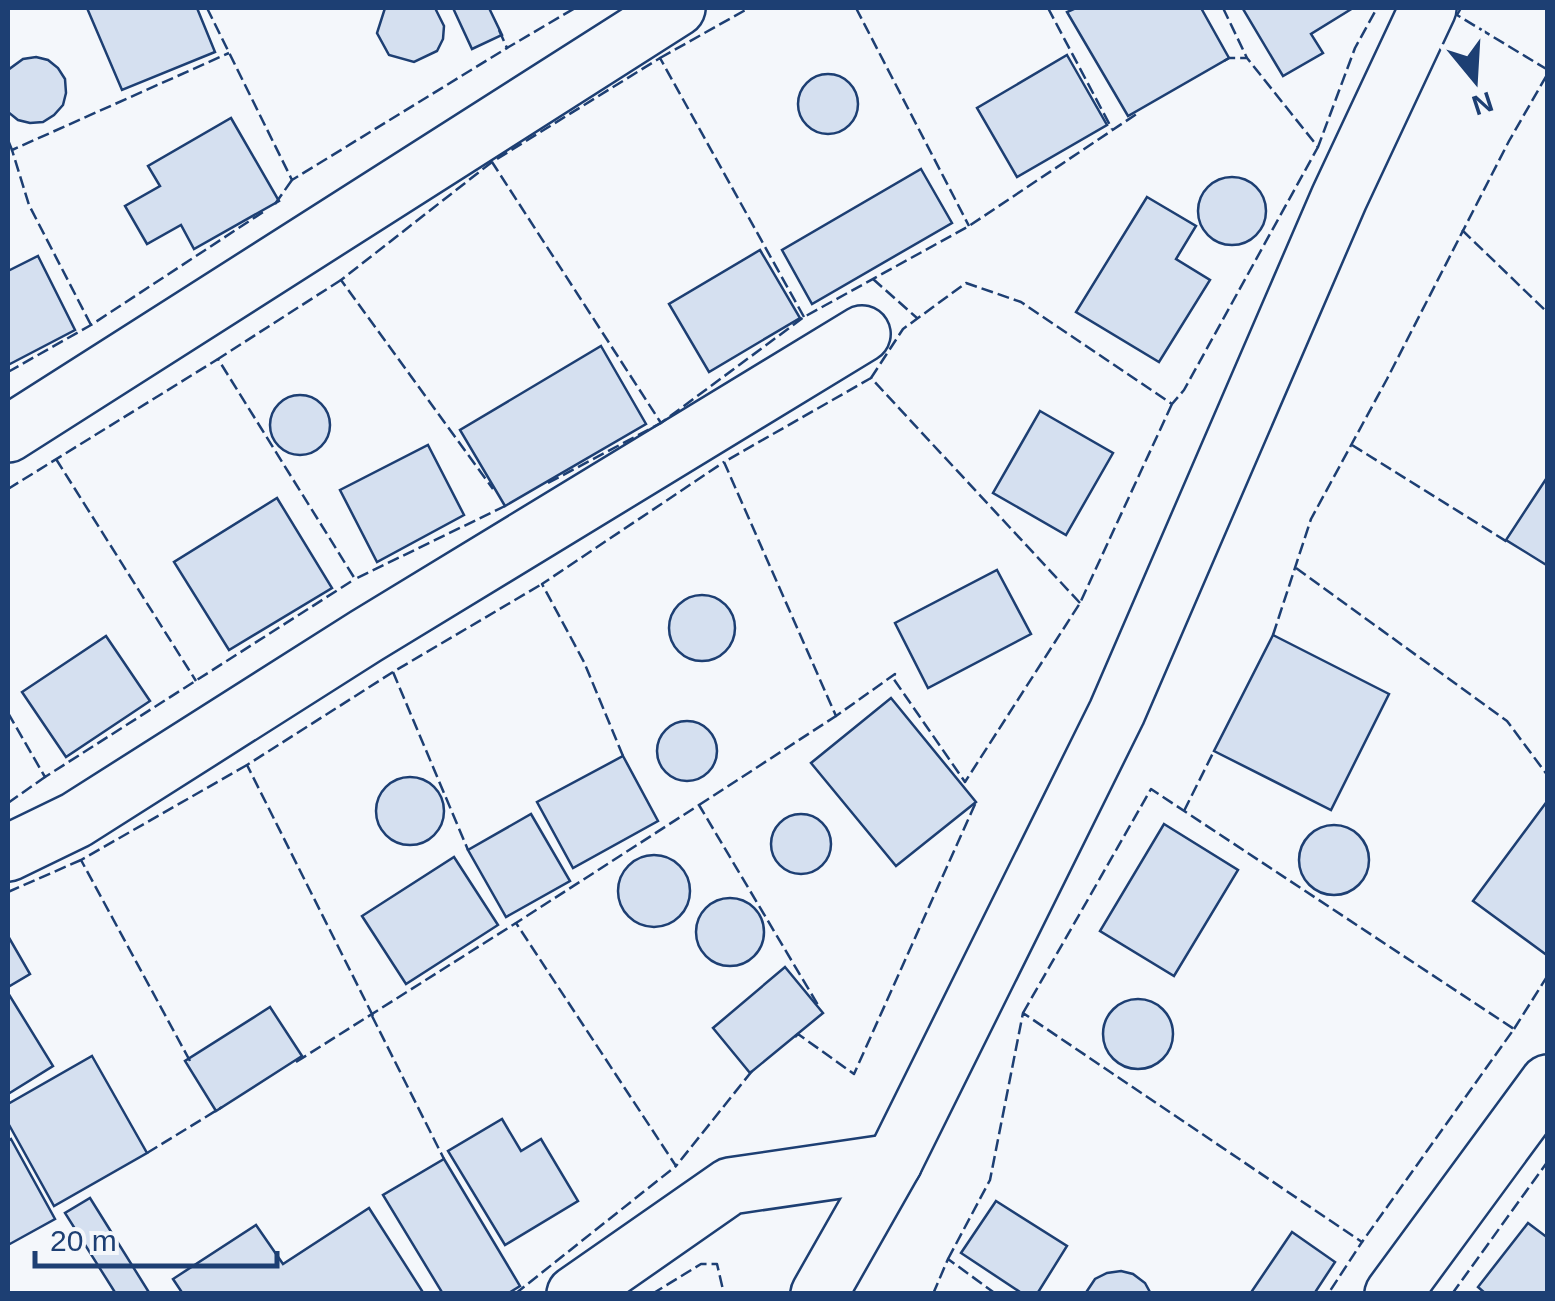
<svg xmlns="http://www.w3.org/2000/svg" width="1555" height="1301" viewBox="0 0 1555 1301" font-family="Helvetica,sans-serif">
<rect width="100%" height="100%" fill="#f4f7fb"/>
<g fill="#d5e0f0" stroke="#1d3f73" stroke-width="2.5">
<polygon points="87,8 197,8 215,52 122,90"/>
<polygon points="385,8 435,8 444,26 443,39 437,51 414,62 389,55 377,33"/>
<polygon points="453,8 489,8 502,35 472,49"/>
<polygon points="1076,8 1201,8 1229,58 1128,116 1067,12"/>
<polygon points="1246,8 1353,8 1311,34 1323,53 1283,76 1243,9"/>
<polygon points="1067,55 1107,125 1017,177 977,108"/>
<polygon points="36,57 48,60 58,68 65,79 66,93 63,105 54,115 43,122 30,123 18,120 8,112 8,70 23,59"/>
<circle cx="828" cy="104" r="30"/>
<polygon points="231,118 279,201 194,249 181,225 147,244 125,206 160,186 148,166"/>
<polygon points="921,169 952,223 812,304 782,250"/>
<circle cx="1232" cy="211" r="34"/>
<polygon points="1147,197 1196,226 1176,259 1210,280 1159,362 1076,312"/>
<polygon points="760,250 800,318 709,372 669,304"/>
<polygon points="38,256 75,330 8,365 8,271"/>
<polygon points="601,346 646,424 505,506 460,430"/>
<circle cx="300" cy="425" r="30"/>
<polygon points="1040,411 1113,453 1066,535 993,493"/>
<polygon points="428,445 464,515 377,562 340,490"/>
<polygon points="1548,476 1548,566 1506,540"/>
<polygon points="277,498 332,588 229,650 174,562"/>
<polygon points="997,570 1031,634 928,688 895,623"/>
<circle cx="702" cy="628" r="33"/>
<polygon points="1273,635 1389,694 1331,810 1214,751"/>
<polygon points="106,636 150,701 66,757 22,692"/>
<polygon points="891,698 976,802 896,866 811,763"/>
<circle cx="687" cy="751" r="30"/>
<polygon points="623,756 658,821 573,868 537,802"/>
<circle cx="410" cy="811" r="34"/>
<polygon points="1548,800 1548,956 1473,901"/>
<circle cx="801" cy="844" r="30"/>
<polygon points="531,814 570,881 506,917 468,850"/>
<polygon points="1164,824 1238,870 1174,976 1100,931"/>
<circle cx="1334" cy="860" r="35"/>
<circle cx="654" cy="891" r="36"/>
<polygon points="454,857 498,925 406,984 362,916"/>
<circle cx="730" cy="932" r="34"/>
<polygon points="8,936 30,974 8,987"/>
<polygon points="785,967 823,1013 750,1073 713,1028"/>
<polygon points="8,993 53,1066 8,1094"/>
<circle cx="1138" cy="1034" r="35"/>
<polygon points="270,1007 302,1056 216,1111 185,1061"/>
<polygon points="92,1056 147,1153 54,1206 8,1123 8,1104"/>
<polygon points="502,1119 521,1151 541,1139 578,1201 505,1245 448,1151"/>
<polygon points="11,1139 55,1219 8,1245 8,1141"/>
<polygon points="444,1159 520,1286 507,1294 443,1294 383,1195"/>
<polygon points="90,1198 150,1294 116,1294 65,1213"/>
<polygon points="996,1201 1067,1246 1037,1294 1023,1294 961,1253"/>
<polygon points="369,1208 424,1294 183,1294 173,1279 256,1225 283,1264"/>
<polygon points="1528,1223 1548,1238 1548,1294 1486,1294 1478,1287"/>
<polygon points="1292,1232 1335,1262 1314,1294 1250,1294"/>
<polygon points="1121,1271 1133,1274 1145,1283 1151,1294 1085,1294 1095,1279 1107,1273"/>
</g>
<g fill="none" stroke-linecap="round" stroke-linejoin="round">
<g stroke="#1d3f73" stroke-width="60">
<g id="street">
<polyline points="8,434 677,8"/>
<polyline points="8,853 76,820 366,636 862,334"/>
<polyline points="575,1294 730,1186 894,1162"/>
<polyline points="819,1294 894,1162 1117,712 1339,198 1428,8"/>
<polyline points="1393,1294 1548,1083"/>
</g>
</g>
<use href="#street" stroke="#f4f7fb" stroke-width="55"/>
<g stroke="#1d3f73" stroke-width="2.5" stroke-dasharray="12 5" stroke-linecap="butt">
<polyline points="207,8 292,180 507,48"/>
<polyline points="856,8 969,226"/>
<polyline points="1048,8 1112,129"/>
<polyline points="1223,8 1247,58"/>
<polyline points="1461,8 1457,15 1548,70"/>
<polyline points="499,30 507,48 575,8"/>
<polyline points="660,58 749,8"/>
<polyline points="1224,61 1229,58 1247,58 1318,147 1355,48 1377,8"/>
<polyline points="8,140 12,150 8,152"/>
<polyline points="492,162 341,280 493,489"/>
<polyline points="275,204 292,180"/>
<polyline points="1462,230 1548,313"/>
<polyline points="873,279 917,318"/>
<polyline points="341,280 218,359 355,579 505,506"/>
<polyline points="804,317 660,58 492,162 661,423 804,317 969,226 1138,113"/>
<polyline points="91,325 29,205 12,150 229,53"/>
<polyline points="8,372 91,325 263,212"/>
<polyline points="871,378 903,329 966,283 1021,302 1172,404 1184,390 1318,147"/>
<polyline points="1352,445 1509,543"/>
<polyline points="56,459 196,681"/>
<polyline points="548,483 661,423"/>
<polyline points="8,489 218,359"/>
<polyline points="1296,568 1507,721 1548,776"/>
<polyline points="1080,603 871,378 724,462 836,716 895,674 893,678 965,782 1080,603 1172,404"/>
<polyline points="1273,635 1311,519 1387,379 1509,141 1548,73"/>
<polyline points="393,672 468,850"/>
<polyline points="8,713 45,777 355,579"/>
<polyline points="623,756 584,662 542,584 724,462"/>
<polyline points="8,803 45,777 43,773"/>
<polyline points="699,805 836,716"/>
<polyline points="1184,811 1214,751"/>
<polyline points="8,892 81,860"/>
<polyline points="1023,1013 1151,789 1514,1029 1362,1242"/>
<polyline points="372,1016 444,1159"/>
<polyline points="373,1016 247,765 393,672 542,584"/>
<polyline points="1514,1029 1548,975"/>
<polyline points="795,1037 798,1034 854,1074 976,802"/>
<polyline points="190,1061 81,860 247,765"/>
<polyline points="296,1062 516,923"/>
<polyline points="752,1071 676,1166 516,923 699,805 818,1005"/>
<polyline points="147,1153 222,1107"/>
<polyline points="948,1259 990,1180 1023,1013 1362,1242 1328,1294"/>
<polyline points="515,1294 676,1166"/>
<polyline points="652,1294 701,1264 717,1264 724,1294"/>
<polyline points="933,1294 948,1259 996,1294"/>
<polyline points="1452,1294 1548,1161"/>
</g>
</g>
<rect width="1555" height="1301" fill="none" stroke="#1d3f73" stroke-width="20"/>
<g transform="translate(1475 80) rotate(162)" stroke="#f4f7fb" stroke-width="8" paint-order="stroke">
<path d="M0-8L18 38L0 25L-18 38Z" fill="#1d3f73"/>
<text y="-15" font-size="28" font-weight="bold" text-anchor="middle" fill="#1d3f73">N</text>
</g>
<path d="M35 1251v15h242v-15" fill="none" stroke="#1d3f73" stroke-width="5"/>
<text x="50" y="1251" font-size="30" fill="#1d3f73" stroke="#f4f7fb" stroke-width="8" paint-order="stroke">20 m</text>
</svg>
